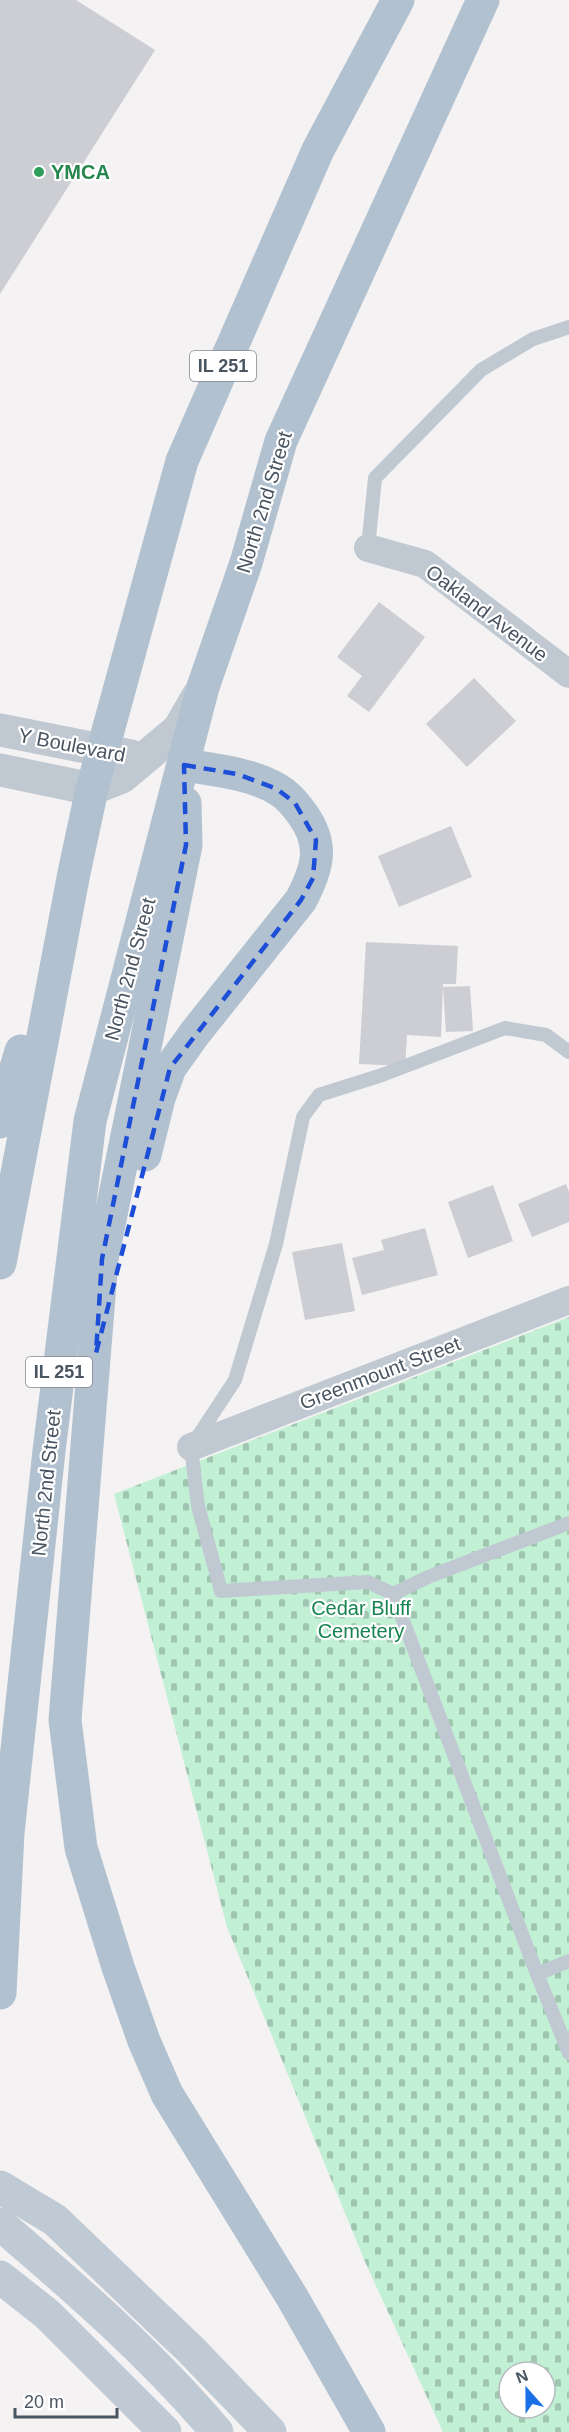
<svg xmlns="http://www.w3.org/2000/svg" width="569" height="2432" viewBox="0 0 569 2432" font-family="Helvetica,sans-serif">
<defs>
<pattern id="cemetery-stones" width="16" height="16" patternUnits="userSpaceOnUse" patternTransform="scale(1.5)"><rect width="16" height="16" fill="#c2f0d5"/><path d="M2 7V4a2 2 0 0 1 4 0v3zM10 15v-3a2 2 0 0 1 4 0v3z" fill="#a0c5b0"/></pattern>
</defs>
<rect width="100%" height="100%" fill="#f4f2f2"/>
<path fill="url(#cemetery-stones)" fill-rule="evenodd" d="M569,1317V2432H443L366,2264L227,1927L114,1494ZM509,2372H545V2408H509Z"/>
<g fill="#ccced4">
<polygon points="0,0 76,0 155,50 0,294"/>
<polygon points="379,602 425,637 369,712 347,696 362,676 337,657"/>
<polygon points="474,678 516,721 467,767 426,724"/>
<polygon points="451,826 472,877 399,907 378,856"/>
<polygon points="366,942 458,946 456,984 443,984 441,1037 407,1035 405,1066 359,1064"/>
<polygon points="470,986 473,1031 446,1032 443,987"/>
<polygon points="566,1184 569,1192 569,1222 532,1237 518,1204"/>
<polygon points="493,1185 513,1241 468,1258 448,1202"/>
<polygon points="425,1228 438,1275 362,1295 352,1258 384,1250 381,1240"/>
<polygon points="342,1243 355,1311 305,1320 292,1252"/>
</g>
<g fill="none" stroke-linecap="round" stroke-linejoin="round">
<g stroke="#c0c9d1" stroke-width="14">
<polyline points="368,548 375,478 481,370 533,339 569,327"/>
<polyline points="569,1523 428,1577 393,1594 537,1974 569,2053"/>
<polyline points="393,1594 368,1582 221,1591 198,1506 191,1447 235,1380 276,1244 303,1117 319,1095 382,1075 505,1028 546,1035 569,1052"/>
<polyline points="537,1974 569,1961"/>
</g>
<g stroke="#c0c9d1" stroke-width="28">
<polyline points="368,548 425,564 569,674"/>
<polyline points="191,1447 569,1300"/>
</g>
<g stroke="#c0c9d1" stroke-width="33">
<polyline points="0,730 131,756"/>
<polyline points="0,770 92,789 122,777 179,729 198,696"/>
</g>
<g stroke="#c0cad5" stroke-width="33">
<polyline points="0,2187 55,2220 191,2350 270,2432"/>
<path d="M0,2224C76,2289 152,2355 217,2432"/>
<polyline points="0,2277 47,2314 165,2432"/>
</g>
<g stroke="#b2c1d0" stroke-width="33">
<polyline points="185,803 186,845 102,1259 65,1720 81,1848 118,1967 144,2041 167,2094 292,2297 369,2432"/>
<polyline points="0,1122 21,1051"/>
<path d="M145,1155L159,1098L170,1068L195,1033L301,900C317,869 325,846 303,815C296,805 288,795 277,789C250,773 214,770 184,765"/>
<polyline points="0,1263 74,873 92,789 182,461 318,150 398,0"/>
<polyline points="0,1993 8,1833 49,1451 90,1121 203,687 246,563 281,441 483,0"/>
</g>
</g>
<path fill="none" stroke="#1d4ed8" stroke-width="4.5" stroke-dasharray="12 8" stroke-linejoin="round" d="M184,765L237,774L277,789L295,803L316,840L313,878L301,900L170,1068L96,1353L102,1259L186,845Z"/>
<circle fill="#2e9e5b" stroke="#fff" stroke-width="2" cx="39" cy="172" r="6"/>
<g text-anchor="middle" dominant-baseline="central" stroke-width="4.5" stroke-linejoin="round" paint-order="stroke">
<g fill="#fff" stroke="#808890" stroke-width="1.5">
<rect x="190" y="351" width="66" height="30" rx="4.5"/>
<rect x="26" y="1357" width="66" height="30" rx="4.5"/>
</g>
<g font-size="18" font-weight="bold" fill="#495560">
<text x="223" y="366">IL 251</text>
<text x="59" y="1372">IL 251</text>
</g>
<g font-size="20" font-weight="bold" fill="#27864d" stroke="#fff" text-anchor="start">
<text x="51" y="172">YMCA</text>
</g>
<g font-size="20" fill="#495560" stroke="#fff">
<text transform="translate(264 502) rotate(-73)">North 2nd Street</text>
<text transform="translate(487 613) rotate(37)">Oakland Avenue</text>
<text transform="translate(72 745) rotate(11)">Y Boulevard</text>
<text transform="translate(130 969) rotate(-75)">North 2nd Street</text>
<text transform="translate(380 1373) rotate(-21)">Greenmount Street</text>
<text transform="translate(46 1483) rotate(-84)">North 2nd Street</text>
</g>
<g font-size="20" fill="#17844f" stroke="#fff">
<text x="361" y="1608">Cedar Bluff<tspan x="361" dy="23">Cemetery</tspan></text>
</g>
</g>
<g transform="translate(527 2390) rotate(339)"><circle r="28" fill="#ffffff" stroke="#b6bbbf" stroke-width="1.5"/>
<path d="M0-4.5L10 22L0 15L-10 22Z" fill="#1a71e7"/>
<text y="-9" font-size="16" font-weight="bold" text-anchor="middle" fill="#495560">N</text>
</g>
<path d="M15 2408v9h102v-9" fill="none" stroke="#495560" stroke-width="3"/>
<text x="24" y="2408" font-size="18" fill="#495560" stroke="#ffffff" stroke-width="4.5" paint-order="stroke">20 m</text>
</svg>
